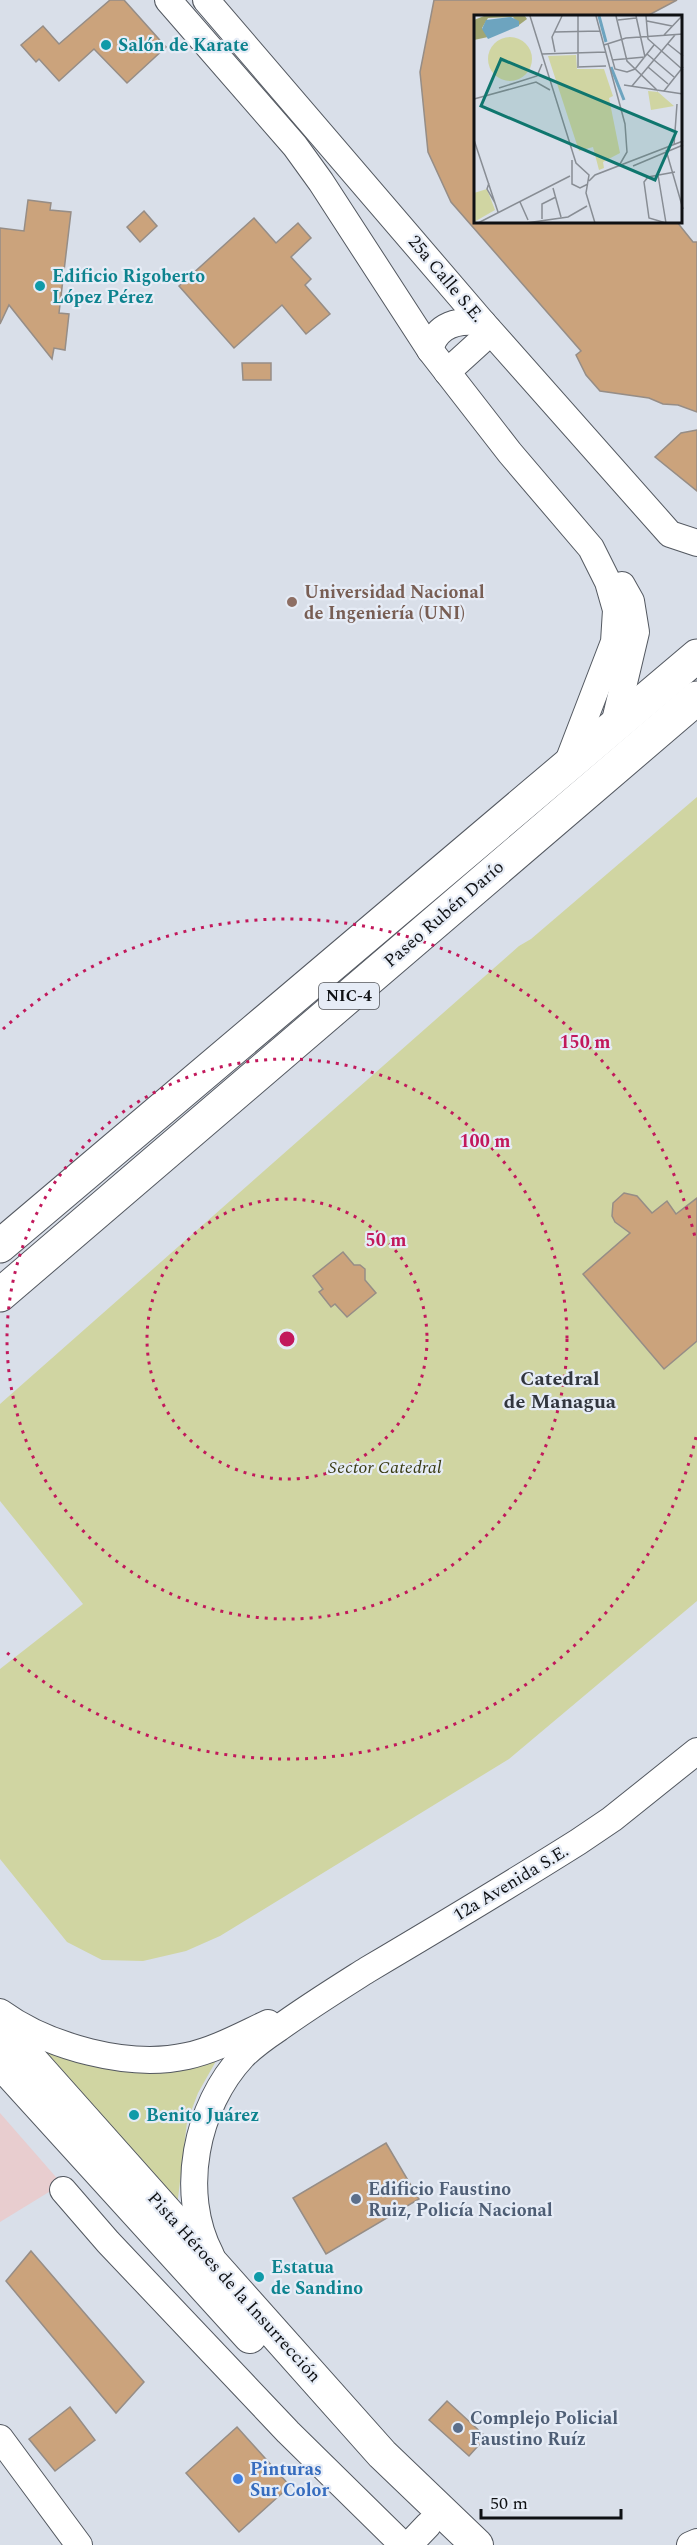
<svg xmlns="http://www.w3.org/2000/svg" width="697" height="2545" viewBox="0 0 697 2545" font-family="Spectral,serif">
<rect width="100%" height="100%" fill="#d9dfe9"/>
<polygon fill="#e8cdcf" points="0,2113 62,2184 0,2222"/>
<g fill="#d0d5a2">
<polygon points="697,797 697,1601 509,1759 220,1936 186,1951 143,1961 102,1960 67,1942 0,1859 0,1669 83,1604 0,1501 0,1404 519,946 531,939"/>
<polygon points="35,2047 176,2070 216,2061 198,2093 187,2122 177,2207"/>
</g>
<g fill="#cba37c" stroke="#968d86" stroke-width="1.5">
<polygon points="110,0 124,0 166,47 127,83 94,49 59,81 39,59 36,62 21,45 43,26 59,44"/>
<polygon points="434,0 677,0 647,16 475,16 475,222 677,222 693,242 697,242 697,412 678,405 663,404 649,398 600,391 586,375 576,355 581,351 451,202 428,152 420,72"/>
<polygon points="28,200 51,203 50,210 71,212 59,313 69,314 65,350 54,348 52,359 9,305 0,324 0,228 24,231"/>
<polygon points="144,211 157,226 140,242 127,227"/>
<polygon points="254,218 276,243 298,223 311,238 291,257 311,279 305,285 330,314 306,334 282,305 234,348 179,286"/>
<polygon points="242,363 271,363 271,380 243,380"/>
<polygon points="697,430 697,491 655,457 681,433"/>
<polygon points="624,1193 637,1196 652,1213 667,1201 676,1214 697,1198 697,1341 664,1369 583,1274 630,1233 615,1222 612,1216 613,1203"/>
<polygon points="343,1252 354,1265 360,1265 365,1269 365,1280 376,1293 347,1317 335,1304 331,1307 319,1292 323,1289 313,1276"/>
<polygon points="386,2143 419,2199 326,2254 293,2198"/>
<polygon points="31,2251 144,2382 116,2413 6,2281"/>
<polygon points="447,2401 486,2437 469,2456 429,2420"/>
<polygon points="70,2407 95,2440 55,2471 29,2439"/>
<polygon points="237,2427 290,2486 239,2532 186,2473"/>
</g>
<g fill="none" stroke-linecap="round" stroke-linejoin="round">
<g stroke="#535860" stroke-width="28">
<g id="minor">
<polyline points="168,0 295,146 321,182 430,350 510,453 591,548 608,582 616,610 614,642 566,767"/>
<polyline points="206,0 483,323 670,534 697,543"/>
<path d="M430,350C436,324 459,319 483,323"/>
<polyline points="447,372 480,342 488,329"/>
<polyline points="614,725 636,632 631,601 622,585"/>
<path d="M0,2012C48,2047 129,2069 187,2056C215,2050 242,2035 268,2023"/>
<polyline points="63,2190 108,2242 288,2432 403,2545"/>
<path d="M211,2255C178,2193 196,2106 243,2056C254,2045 267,2036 279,2028C308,2007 337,1989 367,1970C438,1928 508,1886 578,1842L612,1819L697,1751"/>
<polyline points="0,2438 79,2545"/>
<polyline points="409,2545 428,2525"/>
<polyline points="690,2545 697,2542"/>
</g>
</g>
<g stroke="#535860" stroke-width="34">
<g id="major">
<polyline points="0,2022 24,2052 382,2454 477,2545"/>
<polyline points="0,2062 250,2337"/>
</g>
</g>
<g stroke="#535860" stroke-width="35">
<g id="highway">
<polyline points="0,1246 697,656"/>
<polyline points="0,1295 697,698"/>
</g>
</g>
<use href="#minor" stroke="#fff" stroke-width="26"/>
<use href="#major" stroke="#fff" stroke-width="32"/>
<use href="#highway" stroke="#fff" stroke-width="33"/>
</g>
<g fill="none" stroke="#c2185b" stroke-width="3" stroke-dasharray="3 6">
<circle cx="287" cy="1339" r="140"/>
<circle cx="287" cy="1339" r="280"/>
<path d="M696 1437A421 421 0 0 1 3 1649M3 1029A421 421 0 0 1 696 1241"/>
</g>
<g fill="#0f9aa8" stroke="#e6ecf6" stroke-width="2">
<circle cx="106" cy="45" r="6"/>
<circle cx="40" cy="286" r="6"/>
<circle cx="134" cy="2115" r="6"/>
<circle cx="259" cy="2277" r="6"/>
</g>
<circle fill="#8d6e63" stroke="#e6ecf6" stroke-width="2" cx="292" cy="602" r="6"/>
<g fill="#5c6f8a" stroke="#e6ecf6" stroke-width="2">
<circle cx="356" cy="2199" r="6"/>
<circle cx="458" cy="2428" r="6"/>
</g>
<circle fill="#3f7fe0" stroke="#e6ecf6" stroke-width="2" cx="238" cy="2479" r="6"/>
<g text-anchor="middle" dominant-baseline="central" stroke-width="4.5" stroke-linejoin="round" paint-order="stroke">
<rect fill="#e6ecf6" stroke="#505358" stroke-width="1.5" x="319" y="983" width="60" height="26" rx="4.5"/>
<g font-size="16" font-weight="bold" fill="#0f1114">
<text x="349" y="996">NIC-4</text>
</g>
<g font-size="18" font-weight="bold" fill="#0d838f" stroke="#e6ecf6" text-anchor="start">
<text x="118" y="45">Salón de Karate</text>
<text x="52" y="276">Edificio Rigoberto<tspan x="52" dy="21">López Pérez</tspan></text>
<text x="146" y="2115">Benito Juárez</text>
<text x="271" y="2267">Estatua<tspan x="271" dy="21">de Sandino</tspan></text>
</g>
<g font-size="18" fill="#0f1114" stroke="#e6ecf6">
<text transform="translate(446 279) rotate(50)">25a Calle S.E.</text>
<text transform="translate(444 914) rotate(-41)">Paseo Rubén Darío</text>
<text transform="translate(511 1883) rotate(-31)">12a Avenida S.E.</text>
<text transform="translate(234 2287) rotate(48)">Pista Héroes de la Insurrección</text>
</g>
<g font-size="18" font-weight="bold" fill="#785e54" stroke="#e6ecf6" text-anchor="start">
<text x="304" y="592">Universidad Nacional<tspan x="304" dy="21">de Ingeniería (UNI)</tspan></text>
</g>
<g font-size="18" font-style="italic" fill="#383a12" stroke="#e6ecf6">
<text x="385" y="1467">Sector Catedral</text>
</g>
<g font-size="18" font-weight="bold" fill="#4e5e75" stroke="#e6ecf6" text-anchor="start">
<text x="368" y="2189">Edificio Faustino<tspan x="368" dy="21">Ruiz, Policía Nacional</tspan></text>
<text x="470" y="2418">Complejo Policial<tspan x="470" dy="21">Faustino Ruíz</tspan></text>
</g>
<g font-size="18" font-weight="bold" fill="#366cbe" stroke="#e6ecf6" text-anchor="start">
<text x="250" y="2469">Pinturas<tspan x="250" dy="21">Sur Color</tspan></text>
</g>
<g font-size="20" font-weight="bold" fill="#32363e" stroke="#e6ecf6">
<text x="560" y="1379">Catedral<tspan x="560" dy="23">de Managua</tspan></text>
</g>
</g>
<g transform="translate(474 15)">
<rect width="208" height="208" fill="#d9dfe9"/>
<path d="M14 44a22 22 0 1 1 44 0a22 22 0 1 1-44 0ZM102,40L103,54H130L139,81L135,83L146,138L129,147L130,153L125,155L119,132L105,136L74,41ZM174,76L184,77L200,91L177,95ZM13,174L21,195L0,207V178Z" fill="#d0d5a2"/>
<path d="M10,1H51L53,4L45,10L39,2L14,3L8,13L14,22L0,25V5Z" fill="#a1a673"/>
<path d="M37,2L45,6V11L14,24L8,14L12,5Z" fill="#6da4bf"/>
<path fill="none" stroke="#6da4bf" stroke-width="3" d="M125,1L132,27M137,52L150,85"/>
<path fill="none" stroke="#888d94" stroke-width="1.5" d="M56,1L102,148L115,160L112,178L121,208M104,1V51M122,1L151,109L153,137L146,149M142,1L153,46L184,76M162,1L171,42M172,1L174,24L209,55M144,5L162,3M173,6L198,11M80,17L126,16M190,20L208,1M134,29L141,54L153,57L161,54L180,30M194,29L209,41M130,30L152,23L209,19M81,37L78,22L88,1M68,39L132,37M173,39L200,62M138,45L171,42M103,52L132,51M174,52L194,69M150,70L209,79M158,71L201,20M25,73L63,61L68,49M190,76L209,52M0,84L62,67L76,75M0,125L24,197M200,130L203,89M192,135L209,194M98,145V169L106,173L114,169M159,151L209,130M184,160L192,208M115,166L121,160L209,126M15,168L13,174L21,188M79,173L87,202M46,187L54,205M68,204V189L82,182M4,208L96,161M52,208L94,202L113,191M192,208L175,203L170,167L174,162L201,157"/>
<path fill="#0f766e" fill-opacity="0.15" stroke="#0f766e" stroke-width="3" d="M27,44L202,117L181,165L7,91Z"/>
<rect width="208" height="208" fill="none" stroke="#0f1114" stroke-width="3"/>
</g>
<circle cx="287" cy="1339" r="9" fill="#c2185b" stroke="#e6ecf6" stroke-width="3"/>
<g font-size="18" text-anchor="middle" font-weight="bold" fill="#c2185b" stroke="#e6ecf6" stroke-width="4.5" stroke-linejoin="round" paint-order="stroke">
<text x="585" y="1048">150 m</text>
<text x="485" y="1147">100 m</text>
<text x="386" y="1246">50 m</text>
</g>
<path d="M481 2509v9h140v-9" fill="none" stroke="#0f1114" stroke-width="3"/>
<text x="490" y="2509" font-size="18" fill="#0f1114" stroke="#e6ecf6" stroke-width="4.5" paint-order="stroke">50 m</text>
</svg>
